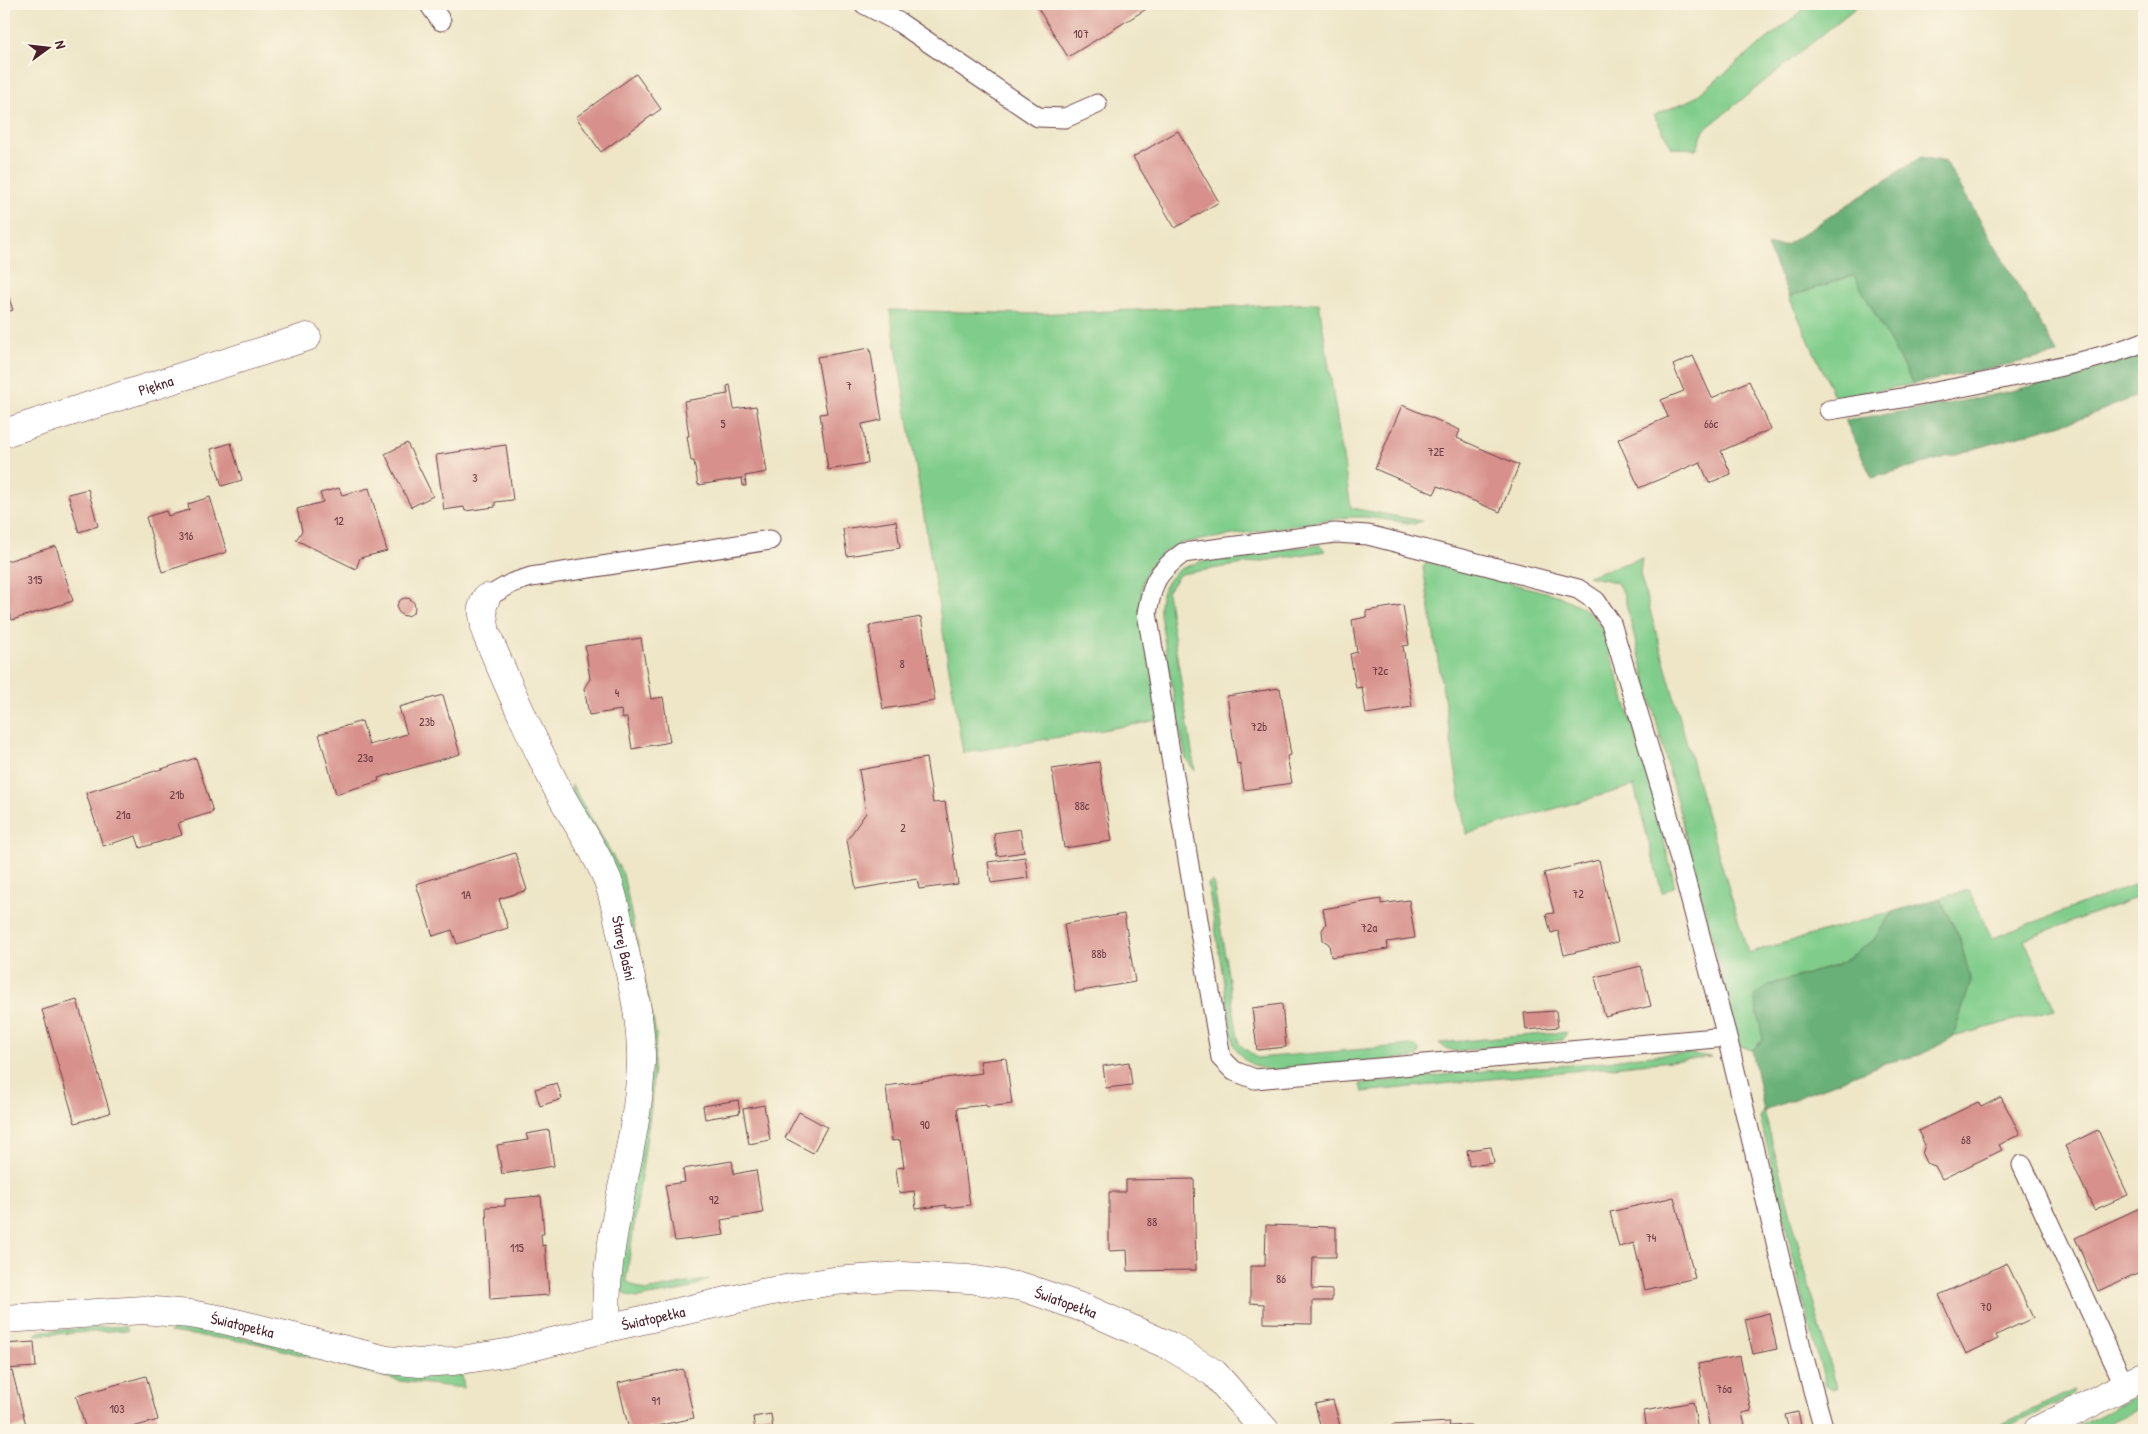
<svg xmlns="http://www.w3.org/2000/svg" width="2148" height="1434" viewBox="0 0 2148 1434" font-family="'Patrick Hand',sans-serif">
<rect width="100%" height="100%" fill="#fcf5e5"/>
<filter id="ink" filterUnits="userSpaceOnUse"><feTurbulence type="fractalNoise" baseFrequency=".02" numOctaves="2"/><feDisplacementMap in="SourceGraphic" scale="10" xChannelSelector="R" yChannelSelector="G"/><feConvolveMatrix kernelMatrix="1 2 1 2 8 2 1 2 1" color-interpolation-filters="sRGB"/></filter>
<filter id="wash" filterUnits="userSpaceOnUse"><feTurbulence type="fractalNoise" baseFrequency=".0096" numOctaves="4" result="noise"/><feDisplacementMap in="SourceGraphic" scale="20" xChannelSelector="R" yChannelSelector="G"/><feGaussianBlur stdDeviation="1.12" result="paint"/><feColorMatrix in="noise" values="0 0 0 0 0 0 0 0 0 0 0 0 0 0 0 0 0 1.4 0 .05"/><feComposite in="paint" operator="in"/></filter>
<g filter="url(#wash)">
<rect width="100%" height="100%" fill="#eee6c7"/>
<g fill="#80cd8b" stroke="#65765b">
<polygon points="1810,4 1860,4 1704,130 1697,149 1672,148 1654,115 1693,99"/>
<polygon points="1854,275 1913,384 1835,398 1789,297"/>
<path d="M1319,303L1351,508L1422,521L1415,524L1366,517H1347L1182,543C1129,563 1140,605 1148,650C1152,673 1156,696 1160,719L1144,723L963,753L890,310L1033,314Z"/>
<path d="M1320,545L1326,551L1180,574L1167,592L1195,771L1186,759C1178,719 1170,679 1164,639C1163,628 1159,616 1160,605C1161,592 1166,581 1176,572C1195,556 1292,548 1320,545Z"/>
<polygon points="1642,558 1640,574 1705,809 1748,953 1892,912 1873,941 1838,965 1769,985 1763,1040 1752,1050 1740,1046 1623,592 1616,582 1587,576"/>
<polygon points="1427,562 1557,595 1580,606 1592,615 1603,630 1646,768 1675,886 1662,893 1634,786 1466,834 1423,567"/>
<polygon points="572,785 623,874 656,1034 651,1107 626,1281 645,1291 709,1279 689,1289 638,1298 628,1296 621,1290 618,1279 651,1053 571,792"/>
<path d="M1213,881L1239,1044L1257,1058L1413,1045L1420,1051L1418,1057L1273,1071C1253,1066 1245,1064 1234,1045L1208,884Z"/>
<polygon points="2144,881 2144,895 2024,939 2055,1009 1953,1037 1970,982 1960,939 1940,898 1969,890 1992,938"/>
<polygon points="1567,1032 1563,1040 1455,1051 1445,1048 1439,1043"/>
<polygon points="1688,1053 1711,1057 1362,1092 1360,1084 1471,1072 1596,1063 1638,1056"/>
<polygon points="1764,1111 1833,1378 1837,1389 1831,1389 1826,1386 1807,1316 1760,1117"/>
<polygon points="125,1326 128,1330 35,1335 39,1331"/>
<polygon points="177,1327 219,1332 429,1375 462,1375 464,1388 400,1381 256,1343 169,1332"/>
<polygon points="2074,1390 2073,1395 2002,1430 1989,1430"/>
<polygon points="2144,1393 2144,1406 2096,1430 2070,1430"/>
</g>
<g fill="#68b077" stroke="#596851">
<polygon points="1921,157 1946,162 2058,354 1913,384 1854,275 1789,297 1767,246 1786,245"/>
<path d="M2144,351V393L2083,418L1872,478L1845,420C1944,406 2051,388 2144,351Z"/>
<polygon points="1940,898 1960,939 1971,982 1953,1037 1920,1055 1885,1063 1764,1111 1752,1050 1763,1040 1754,996 1769,985 1838,965 1873,941 1892,912"/>
</g>
<g id="blocks">
<g fill="#d7908b">
<polygon points="1038,4 1145,4 1148,8 1068,57 1036,5"/>
<polygon points="636,74 661,109 601,152 576,117"/>
<polygon points="1178,131 1219,202 1175,228 1133,157"/>
<polygon points="4,284 13,310 4,313"/>
<polygon points="870,348 882,420 862,424 868,463 828,470 820,414 827,413 817,357"/>
<polygon points="1693,356 1712,398 1749,381 1771,429 1721,451 1731,474 1709,483 1700,462 1639,488 1618,439 1668,417 1661,400 1684,391 1673,365"/>
<polygon points="730,385 734,409 756,406 767,472 745,476 746,486 743,486 742,478 698,485 694,461 691,461 687,436 689,436 684,401 728,394 727,386"/>
<polygon points="1402,405 1460,430 1457,438 1519,465 1500,512 1438,486 1434,494 1375,469"/>
<polygon points="231,443 242,480 222,486 211,449"/>
<polygon points="407,443 433,496 411,507 385,454"/>
<polygon points="506,445 513,500 495,502 495,507 465,511 464,507 444,510 436,455"/>
<polygon points="339,488 342,495 369,488 387,551 360,558 356,569 296,540 302,531 297,509 323,502 320,493"/>
<polygon points="88,489 98,526 79,532 68,494"/>
<polygon points="210,497 227,552 162,572 146,517 166,511 168,516 189,510 188,504"/>
<polygon points="896,521 900,548 847,556 843,529"/>
<polygon points="56,546 73,601 12,620 4,595 4,562"/>
<circle cx="406" cy="607" r="9"/>
<polygon points="1403,605 1409,645 1403,646 1412,707 1366,714 1362,687 1356,688 1350,654 1357,652 1352,620 1366,617 1366,611"/>
<polygon points="921,617 935,701 883,709 869,626"/>
<polygon points="641,638 651,699 663,697 670,742 632,749 627,718 622,718 621,710 589,715 584,688 590,679 585,646"/>
<polygon points="1280,688 1291,755 1287,756 1292,783 1244,790 1240,763 1237,764 1227,696"/>
<polygon points="443,695 460,754 378,778 379,781 336,794 319,734 362,721 369,745 407,734 399,707"/>
<polygon points="196,758 213,812 178,823 182,835 140,848 136,836 103,846 86,793"/>
<polygon points="926,758 933,803 945,802 958,884 919,889 917,879 856,889 847,840 866,813 859,770"/>
<polygon points="1099,762 1112,841 1064,848 1052,769"/>
<polygon points="1020,829 1024,852 997,856 994,833"/>
<polygon points="515,853 527,890 499,899 508,928 457,944 452,930 433,936 416,884"/>
<polygon points="1025,857 1028,878 991,883 988,862"/>
<polygon points="1599,860 1618,942 1564,955 1558,931 1551,933 1546,914 1554,913 1544,873"/>
<polygon points="1381,899 1381,904 1409,900 1415,938 1387,942 1388,949 1331,957 1329,944 1323,940 1322,930 1326,924 1323,909"/>
<polygon points="1124,914 1135,982 1075,992 1064,924"/>
<polygon points="1641,966 1651,1006 1605,1017 1595,977"/>
<polygon points="77,1000 110,1113 75,1123 42,1010"/>
<polygon points="1282,1004 1286,1047 1257,1050 1252,1008"/>
<polygon points="1556,1011 1558,1027 1526,1030 1524,1013"/>
<polygon points="1006,1058 1012,1104 987,1107 986,1105 957,1108 970,1205 946,1208 946,1205 916,1209 914,1191 899,1193 896,1168 904,1167 900,1140 892,1141 886,1086 982,1073 980,1061"/>
<polygon points="1129,1062 1132,1085 1106,1088 1103,1066"/>
<polygon points="557,1083 562,1099 540,1106 535,1089"/>
<polygon points="2001,1097 2020,1134 1999,1145 2002,1150 1942,1179 1935,1166 1926,1163 1922,1154 1925,1145 1918,1131 1978,1102 1981,1107"/>
<polygon points="738,1100 740,1113 705,1119 703,1106"/>
<polygon points="764,1105 770,1140 749,1144 743,1109"/>
<polygon points="799,1112 827,1127 813,1153 785,1138"/>
<polygon points="549,1130 554,1166 502,1174 497,1145 528,1140 526,1134"/>
<polygon points="2098,1130 2128,1195 2094,1210 2065,1146"/>
<polygon points="1491,1147 1494,1163 1469,1166 1467,1150"/>
<polygon points="732,1161 734,1174 756,1170 763,1213 721,1220 724,1235 675,1241 665,1185 685,1182 683,1169"/>
<polygon points="1194,1179 1196,1270 1128,1271 1127,1250 1109,1251 1109,1192 1126,1192 1126,1180"/>
<polygon points="541,1196 544,1234 541,1234 542,1246 545,1245 549,1295 490,1299 486,1207 505,1206 505,1199"/>
<polygon points="1674,1197 1695,1278 1645,1290 1634,1243 1619,1247 1610,1212"/>
<polygon points="2144,1206 2144,1270 2098,1291 2075,1238"/>
<polygon points="1266,1225 1336,1227 1336,1257 1313,1257 1312,1289 1332,1290 1332,1301 1312,1301 1312,1324 1264,1323 1264,1304 1250,1303 1250,1266 1265,1266"/>
<polygon points="2007,1263 2033,1318 1996,1335 1998,1339 1966,1354 1939,1295"/>
<polygon points="1769,1313 1777,1349 1753,1354 1745,1319"/>
<polygon points="34,1342 36,1367 4,1369 4,1344"/>
<polygon points="1740,1356 1751,1411 1742,1413 1746,1430 1710,1430 1698,1364"/>
<polygon points="683,1369 694,1418 638,1430 629,1430 618,1383"/>
<polygon points="12,1371 26,1425 4,1430 4,1373"/>
<polygon points="146,1376 158,1420 122,1430 86,1430 76,1396"/>
<polygon points="1333,1400 1341,1429 1321,1430 1315,1404"/>
<polygon points="1693,1402 1698,1430 1647,1430 1644,1411"/>
<polygon points="1798,1412 1802,1430 1789,1430 1785,1415"/>
<polygon points="771,1414 773,1430 755,1430 753,1417"/>
<polygon points="1450,1422 1449,1426 1471,1425 1472,1430 1392,1430 1392,1425"/>
</g>
</g>
</g>
<g filter="url(#ink)">
<use href="#blocks" fill-opacity="0" stroke="#633d42" stroke-width="1"/>
<g fill="none" stroke-linecap="round" stroke-linejoin="round">
<g stroke="#633d42" stroke-width="21">
<g id="service">
<polyline points="429,4 441,21"/>
<polyline points="864,4 900,23 1038,117 1065,118 1097,104"/>
<path d="M1829,410C1893,400 1956,389 2020,375C2062,366 2104,358 2144,342"/>
<polyline points="486,598 512,583 531,577 770,540"/>
<path d="M1727,1037L1255,1079L1234,1071L1221,1058L1147,613C1153,581 1156,573 1183,553L1335,533L1368,535L1578,589L1596,601L1611,623L1662,792L1727,1037L1801,1347L1824,1430"/>
<polyline points="2022,1165 2125,1386"/>
</g>
</g>
<g stroke="#633d42" stroke-width="29">
<g id="minor">
<path id="s1" d="M4,433L307,337"/>
<path id="s2" d="M486,598L482,608L486,633C508,685 531,737 557,788C573,819 595,848 608,881C615,901 619,922 623,943C632,982 642,1022 641,1062C638,1152 601,1238 607,1328"/>
<path id="s3" d="M4,1319L143,1310L190,1314L224,1320L387,1360L420,1363L454,1361L512,1352L607,1328L767,1292L834,1281L902,1276L969,1279L1023,1287L1089,1310L1170,1346L1214,1373L1265,1430"/>
<polyline points="2038,1430 2144,1376"/>
</g>
</g>
<use href="#service" stroke="#fff" stroke-width="19"/>
<use href="#minor" stroke="#fff" stroke-width="28"/>
</g>
</g>
<g text-anchor="middle" dominant-baseline="central" stroke-width="5" stroke-linejoin="round" paint-order="stroke">
<g font-size="12" fill="#6d3b43">
<text x="1081" y="33">107</text>
<text x="849" y="385">7</text>
<text x="723" y="423">5</text>
<text x="1711" y="423">66c</text>
<text x="1436" y="451">72E</text>
<text x="475" y="477">3</text>
<text x="339" y="520">12</text>
<text x="186" y="535">316</text>
<text x="35" y="579">315</text>
<text x="902" y="663">8</text>
<text x="1380" y="670">72c</text>
<text x="617" y="692">4</text>
<text x="427" y="721">23b</text>
<text x="1259" y="726">72b</text>
<text x="365" y="757">23a</text>
<text x="177" y="794">21b</text>
<text x="1082" y="805">88c</text>
<text x="123" y="814">21a</text>
<text x="903" y="827">2</text>
<text x="1578" y="893">72</text>
<text x="466" y="894">1A</text>
<text x="1369" y="927">72a</text>
<text x="1099" y="953">88b</text>
<text x="925" y="1124">90</text>
<text x="1966" y="1139">68</text>
<text x="714" y="1199">92</text>
<text x="1152" y="1221">88</text>
<text x="1651" y="1237">74</text>
<text x="517" y="1247">115</text>
<text x="1281" y="1278">86</text>
<text x="1986" y="1306">70</text>
<text x="1724" y="1388">76a</text>
<text x="656" y="1400">91</text>
<text x="117" y="1408">103</text>
</g>
<g font-size="15" fill="#4a1f2b" stroke="#fcf5e5">
<text stroke="none"><textPath href="#s1" startOffset="159">Piękna</textPath></text>
<text stroke="none"><textPath href="#s2" startOffset="382">Starej Baśni</textPath></text>
<text stroke="none"><textPath href="#s3" startOffset="1080">Światopełka</textPath></text>
<text stroke="none"><textPath href="#s3" startOffset="660">Światopełka</textPath></text>
<text stroke="none"><textPath href="#s3" startOffset="240">Światopełka</textPath></text>
</g>
</g>
<rect width="2148" height="1434" fill="none" stroke="#fcf5e5" stroke-width="20"/>
<g transform="translate(48 48) rotate(75)" stroke="#fcf5e5" stroke-width="4" paint-order="stroke">
<path d="M0-4L9 19L0 12L-9 19Z" fill="#4a1f2b"/>
<text y="-8" font-size="14" font-weight="bold" text-anchor="middle" fill="#4a1f2b">N</text>
</g>
</svg>
